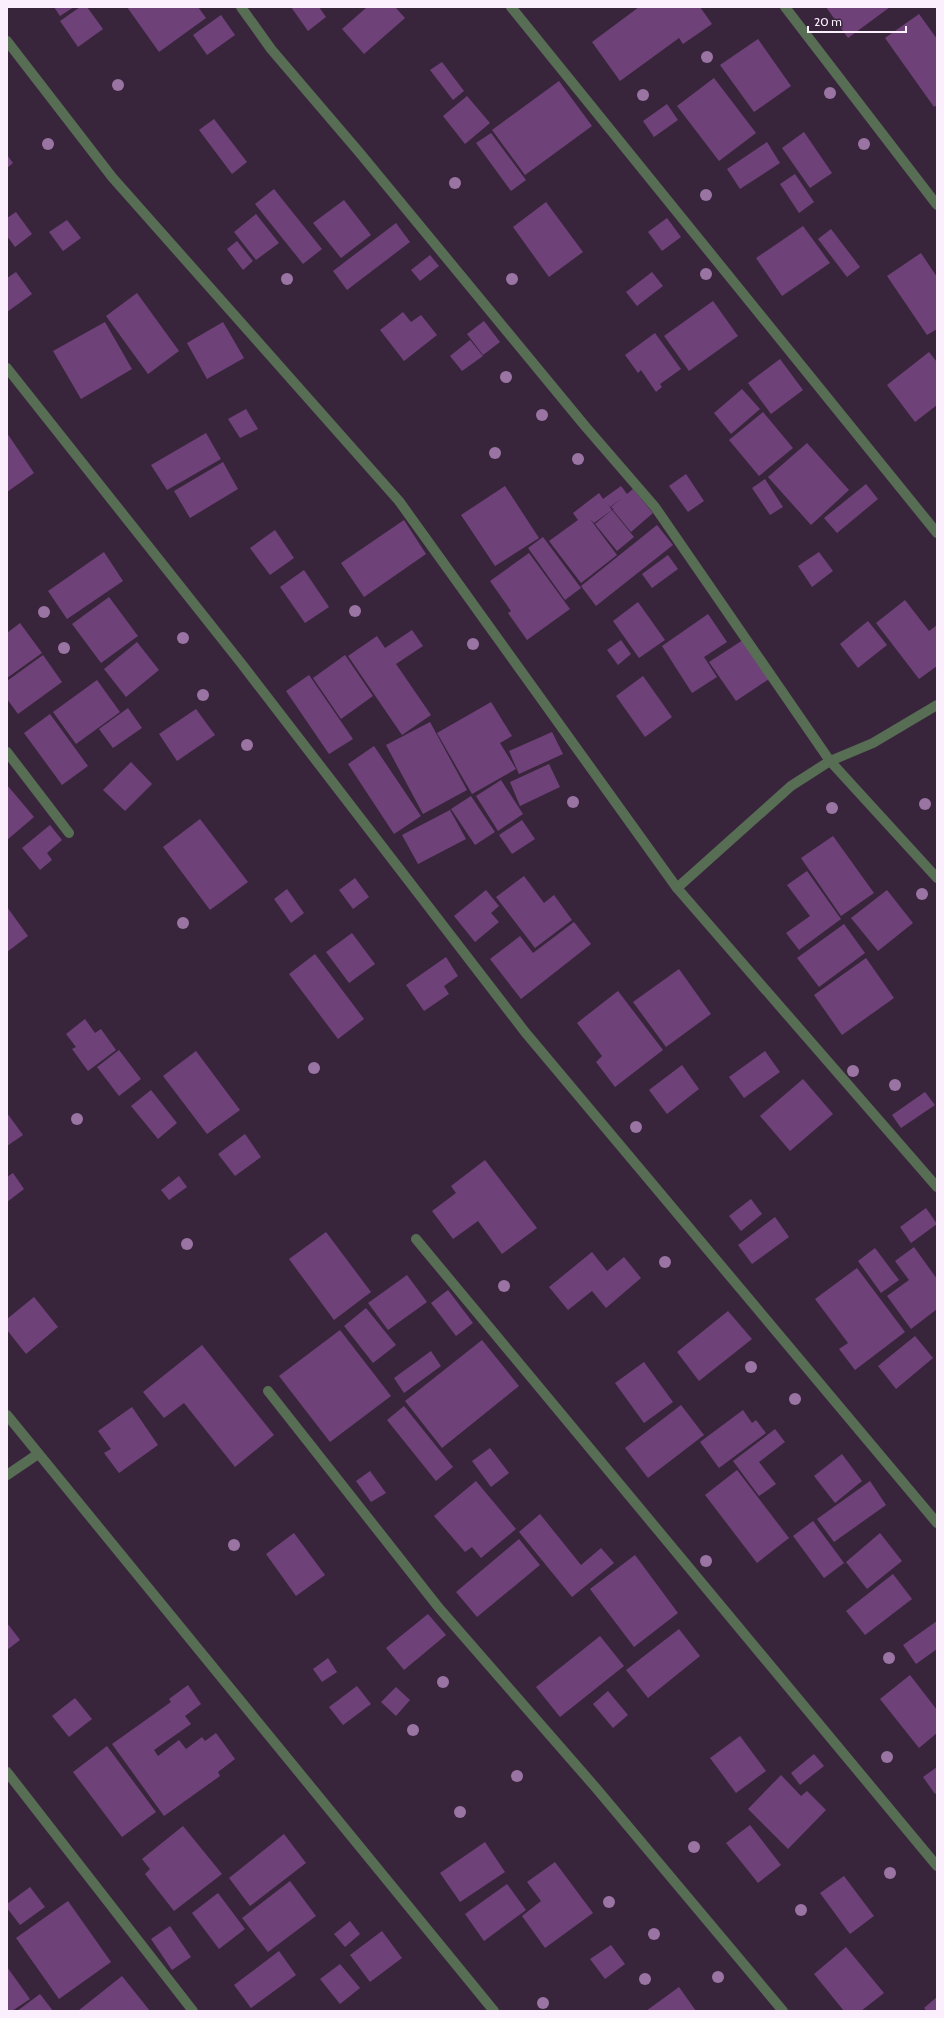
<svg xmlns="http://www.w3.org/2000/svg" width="944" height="2018" viewBox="0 0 944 2018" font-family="Cabin,sans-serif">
<rect width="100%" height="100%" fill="#38253c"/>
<g fill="#6f4179">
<polygon points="54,7 74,7 60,16"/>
<polygon points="80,7 87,7 103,29 78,47 60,21"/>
<polygon points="127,7 198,7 206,18 159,52"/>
<polygon points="291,7 319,7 326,17 308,31"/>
<polygon points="367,7 395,7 405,18 364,54 342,29"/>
<polygon points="639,7 700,7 712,24 683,44 679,38 620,81 592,42"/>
<polygon points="826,7 890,7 848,38"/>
<polygon points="919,14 937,39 937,105 934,107 885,38"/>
<polygon points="221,15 235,35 207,55 193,35"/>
<polygon points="758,39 791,86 754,112 720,65"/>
<polygon points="442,62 464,91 453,100 430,70"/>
<polygon points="714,78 756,133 719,161 677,106"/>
<polygon points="559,81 592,126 525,175 492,130"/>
<polygon points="467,96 490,123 465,144 443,116"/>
<polygon points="667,104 678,120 654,137 643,121"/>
<polygon points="214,119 247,162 232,174 199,130"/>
<polygon points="804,132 832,173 810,188 782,148"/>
<polygon points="491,133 526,180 511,191 476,143"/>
<polygon points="767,142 780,163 740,189 727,169"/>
<polygon points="7,155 13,163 7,168"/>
<polygon points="795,174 814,202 799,213 780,184"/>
<polygon points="274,189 322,249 303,264 255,204"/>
<polygon points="344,200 371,235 341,258 313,223"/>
<polygon points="546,202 583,252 549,277 513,227"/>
<polygon points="16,212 32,234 15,247 7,236 7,218"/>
<polygon points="256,214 279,243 256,260 234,232"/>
<polygon points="667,218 681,237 662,251 648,232"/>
<polygon points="67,220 81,238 63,251 49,232"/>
<polygon points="396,223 410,242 347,290 333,271"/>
<polygon points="803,226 830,263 782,296 756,258"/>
<polygon points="831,229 860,267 847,277 818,239"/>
<polygon points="237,241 253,261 243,270 227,249"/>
<polygon points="921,253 937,277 937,329 927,335 887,276"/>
<polygon points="430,255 439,266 420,281 411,270"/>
<polygon points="16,272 32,294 7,312 7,278"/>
<polygon points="652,272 663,286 637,306 626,292"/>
<polygon points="137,293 179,351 148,374 106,316"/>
<polygon points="713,301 738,336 689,371 664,336"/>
<polygon points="403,312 411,322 421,315 437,335 404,361 380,330"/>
<polygon points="484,321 500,342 483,355 467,334"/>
<polygon points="105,322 132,369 81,399 53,351"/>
<polygon points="223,322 244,358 207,379 187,343"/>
<polygon points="655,333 681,369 660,384 662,387 656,392 641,370 638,373 625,355"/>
<polygon points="470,340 483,356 462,371 450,356"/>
<polygon points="929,352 937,362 937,405 915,422 887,385"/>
<polygon points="780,359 803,390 771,414 748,383"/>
<polygon points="742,389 760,409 731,434 714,413"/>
<polygon points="246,409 258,429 240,438 228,419"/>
<polygon points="763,412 793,448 759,476 729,440"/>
<polygon points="7,433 34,473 7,492"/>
<polygon points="206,433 221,459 167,490 151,465"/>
<polygon points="807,443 849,490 811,525 768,477"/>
<polygon points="223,462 238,489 190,518 174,491"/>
<polygon points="686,474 704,501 688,512 669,486"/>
<polygon points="765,479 783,507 770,515 752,488"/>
<polygon points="866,484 878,499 837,533 824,518"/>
<polygon points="505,486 539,538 495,566 461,515"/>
<polygon points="621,486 627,494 633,489 653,513 631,532 613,510 614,508 613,509 611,507 622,498 610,507 606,502 612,510 594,523 590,519 617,555 581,583 549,541 578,520 573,513 599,493 603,499"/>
<polygon points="612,510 634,537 617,551 595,524"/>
<polygon points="404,520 426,554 364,597 341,563"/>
<polygon points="657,525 673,545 596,606 581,586"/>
<polygon points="275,530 294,558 270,575 250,548"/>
<polygon points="543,537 581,588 565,600 528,548"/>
<polygon points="104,552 123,581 67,619 48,591"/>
<polygon points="819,552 833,571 812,587 798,566"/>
<polygon points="529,553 570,609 527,640 508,613 511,611 490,581"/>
<polygon points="668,555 678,569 652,588 642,574"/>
<polygon points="304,570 329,607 305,623 280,587"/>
<polygon points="109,597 138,636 101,663 72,624"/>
<polygon points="905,600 929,631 937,625 937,666 919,679 876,623"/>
<polygon points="638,602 665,640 639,658 613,621"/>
<polygon points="708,614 727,642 704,657 717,677 692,693 662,646"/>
<polygon points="868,621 887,645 858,668 840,644"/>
<polygon points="20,623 42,653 7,678 7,633"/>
<polygon points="412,630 423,646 396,664 431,715 402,735 348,656 377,636 385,648"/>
<polygon points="621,640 631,654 618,665 607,650"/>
<polygon points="743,640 769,679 736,701 709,662"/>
<polygon points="137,642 159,670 126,697 104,669"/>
<polygon points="43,655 62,682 18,714 7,699 7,681"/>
<polygon points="345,655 373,696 341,719 313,678"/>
<polygon points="309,675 353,739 329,754 286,691"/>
<polygon points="643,676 672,717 645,737 616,696"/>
<polygon points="97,680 120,712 76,744 53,712"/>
<polygon points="491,702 512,736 500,743 516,769 472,794 437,733"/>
<polygon points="128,708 142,728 113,748 99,729"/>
<polygon points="196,709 215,735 177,761 159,734"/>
<polygon points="50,714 88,766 62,785 24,733"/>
<polygon points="430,722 467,790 423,814 386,745"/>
<polygon points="552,732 563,754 519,774 509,751"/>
<polygon points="374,746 421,816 394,834 348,764"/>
<polygon points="131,762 152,784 125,811 103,790"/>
<polygon points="549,764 560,787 520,806 510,782"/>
<polygon points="501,780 523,814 498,831 476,796"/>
<polygon points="7,785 34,817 7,840"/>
<polygon points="471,796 495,832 475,845 451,809"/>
<polygon points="450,810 466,839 418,864 402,835"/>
<polygon points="200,819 248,882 210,910 163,847"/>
<polygon points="522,820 535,839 512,854 499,835"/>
<polygon points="50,825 62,840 47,853 52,860 40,870 22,848"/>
<polygon points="833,836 874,893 841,916 801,858"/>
<polygon points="807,871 841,919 799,950 786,933 810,916 787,885"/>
<polygon points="524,876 544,903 554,895 572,920 535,948 496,897"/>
<polygon points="355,878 369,897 353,909 339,890"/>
<polygon points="287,889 304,913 291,923 274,899"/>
<polygon points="486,890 499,906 491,913 499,922 475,942 454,916"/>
<polygon points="887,890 913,923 878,951 851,918"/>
<polygon points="7,907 28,936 7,952"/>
<polygon points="574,922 591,944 521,999 490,959 520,936 533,953"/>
<polygon points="844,924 865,953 819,987 797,958"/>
<polygon points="352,933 375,964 349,983 326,952"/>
<polygon points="315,954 364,1019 338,1039 289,974"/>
<polygon points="446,957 458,976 444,986 449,994 424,1011 406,985"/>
<polygon points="866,958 894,998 842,1035 814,995"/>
<polygon points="679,969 711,1014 666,1047 633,1002"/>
<polygon points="618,991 663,1050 615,1087 596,1062 602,1056 577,1023"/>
<polygon points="85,1019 95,1033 101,1029 116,1050 88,1071 72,1049 76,1047 66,1034"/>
<polygon points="119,1050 141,1079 119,1096 97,1067"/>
<polygon points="196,1051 240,1110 207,1134 163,1076"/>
<polygon points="765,1051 780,1072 744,1098 729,1077"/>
<polygon points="682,1065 699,1089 667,1114 649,1090"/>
<polygon points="803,1079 833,1114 790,1151 760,1116"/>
<polygon points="151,1090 177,1123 158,1139 131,1106"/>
<polygon points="925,1092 935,1105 901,1128 892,1115"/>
<polygon points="7,1113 23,1135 7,1146"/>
<polygon points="245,1134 261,1157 235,1176 218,1154"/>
<polygon points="485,1160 537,1228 502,1254 478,1221 453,1239 432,1211 456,1193 451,1186"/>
<polygon points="13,1173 24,1189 7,1202 7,1177"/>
<polygon points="179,1176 187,1187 169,1200 161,1190"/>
<polygon points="751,1199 762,1214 741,1231 729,1216"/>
<polygon points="926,1208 937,1224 911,1243 900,1227"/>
<polygon points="775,1217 789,1237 752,1264 738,1245"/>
<polygon points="326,1232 371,1292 334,1320 289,1259"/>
<polygon points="914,1247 937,1279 937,1309 911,1329 887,1296 909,1280 895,1261"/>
<polygon points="875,1248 899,1280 881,1293 858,1261"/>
<polygon points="592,1252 607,1271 624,1257 641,1278 606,1308 592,1291 568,1310 549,1287"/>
<polygon points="857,1268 905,1332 855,1370 839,1349 848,1343 815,1299"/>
<polygon points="407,1275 427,1302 388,1330 368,1303"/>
<polygon points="448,1290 473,1323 456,1336 431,1303"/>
<polygon points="34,1297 58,1327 26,1354 7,1330 7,1319"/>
<polygon points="366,1308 396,1345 373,1363 344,1326"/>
<polygon points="728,1311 752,1339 699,1381 677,1352"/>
<polygon points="340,1330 391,1396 330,1442 279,1376"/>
<polygon points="915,1336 933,1358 896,1389 878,1366"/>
<polygon points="482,1340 519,1386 442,1448 405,1401"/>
<polygon points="202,1345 274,1435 235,1467 184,1403 164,1418 143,1392"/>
<polygon points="431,1351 441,1366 404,1393 394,1378"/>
<polygon points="644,1362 673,1402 644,1423 615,1383"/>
<polygon points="681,1405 704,1435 648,1478 625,1448"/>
<polygon points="404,1406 453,1467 436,1481 387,1420"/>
<polygon points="132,1407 158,1445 119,1473 104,1453 111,1449 98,1431"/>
<polygon points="743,1410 752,1423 756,1420 766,1433 719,1468 700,1442"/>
<polygon points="775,1429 785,1442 759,1462 776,1484 759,1496 733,1461"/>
<polygon points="490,1448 509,1473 491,1487 472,1461"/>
<polygon points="842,1454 862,1481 835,1503 814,1476"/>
<polygon points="737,1470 789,1538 757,1563 705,1495"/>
<polygon points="370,1471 386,1493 371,1502 356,1481"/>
<polygon points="476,1481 516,1529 481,1558 472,1547 465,1552 434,1516"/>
<polygon points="870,1481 886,1505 834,1542 817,1519"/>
<polygon points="540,1514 581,1565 601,1548 614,1563 572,1597 519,1532"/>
<polygon points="813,1521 844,1563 824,1578 793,1536"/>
<polygon points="294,1533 325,1575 296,1596 266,1554"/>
<polygon points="880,1533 902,1561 867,1589 846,1562"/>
<polygon points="519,1539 540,1565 477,1617 456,1592"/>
<polygon points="635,1555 678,1613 634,1647 590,1589"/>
<polygon points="893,1574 912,1599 865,1635 846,1611"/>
<polygon points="428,1614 446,1635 404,1670 386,1648"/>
<polygon points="937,1621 937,1649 916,1664 903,1645"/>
<polygon points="7,1623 20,1640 7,1650"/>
<polygon points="679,1629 700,1656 648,1698 626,1670"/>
<polygon points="600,1636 624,1666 560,1717 536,1687"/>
<polygon points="328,1658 337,1672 322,1682 313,1669"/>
<polygon points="910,1675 937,1710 937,1733 919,1748 880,1699"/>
<polygon points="188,1685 201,1704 185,1716 191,1724 154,1750 158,1756 179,1740 186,1749 202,1737 205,1741 216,1733 235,1759 218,1772 220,1776 164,1816 112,1744 171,1702 169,1699"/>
<polygon points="357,1686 371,1704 343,1725 329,1707"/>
<polygon points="396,1687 410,1700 396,1716 381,1702"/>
<polygon points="608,1691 628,1715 613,1728 593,1704"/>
<polygon points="75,1698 92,1719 69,1737 52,1716"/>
<polygon points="740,1736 766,1771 736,1793 710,1758"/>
<polygon points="107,1746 156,1812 122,1837 73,1772"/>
<polygon points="814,1754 824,1766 800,1785 791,1773"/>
<polygon points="937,1767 937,1792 935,1794 923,1777"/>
<polygon points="781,1775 801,1796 807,1791 826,1810 788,1849 748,1809"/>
<polygon points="750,1825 781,1865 758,1883 726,1843"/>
<polygon points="183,1826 222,1874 174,1911 145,1874 150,1869 142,1859"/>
<polygon points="284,1834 306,1863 250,1906 229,1878"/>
<polygon points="485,1842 505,1872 460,1902 440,1873"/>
<polygon points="555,1862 593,1913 545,1948 522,1916 541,1901 527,1882"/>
<polygon points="844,1876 874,1916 850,1934 820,1893"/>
<polygon points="290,1881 316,1916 268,1952 242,1918"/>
<polygon points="507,1884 526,1910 484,1941 465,1914"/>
<polygon points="30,1887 45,1907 20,1925 7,1908 7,1904"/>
<polygon points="218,1893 245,1929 219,1949 192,1913"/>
<polygon points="68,1901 111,1962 59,1999 16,1938"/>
<polygon points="350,1921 360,1934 345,1947 334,1934"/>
<polygon points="170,1926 191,1957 172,1970 151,1939"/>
<polygon points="382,1931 402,1958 370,1982 350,1955"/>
<polygon points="611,1945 625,1964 605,1979 590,1959"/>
<polygon points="846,1947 884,1993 861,2011 844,2011 814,1974"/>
<polygon points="279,1951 296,1975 251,2008 234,1985"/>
<polygon points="340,1964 360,1988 340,2004 320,1979"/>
<polygon points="7,1967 30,1999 12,2011 7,2011"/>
<polygon points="122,1976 150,2011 78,2011"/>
<polygon points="679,1987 696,2011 646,2011"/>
<polygon points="40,1994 53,2011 17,2011"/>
<polygon points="937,1997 937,2011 927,2011 924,2008"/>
</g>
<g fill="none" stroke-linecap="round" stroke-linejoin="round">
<g stroke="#576d54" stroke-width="10">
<polyline points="241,7 271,49 359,152 585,426 655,507 830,761 937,878"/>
<polyline points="511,7 937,533"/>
<polyline points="785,7 937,205"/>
<polyline points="7,41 112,177 399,501 677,888 937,1187"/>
<polyline points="7,368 241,663 525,1032 937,1523"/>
<polyline points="7,752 69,833"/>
<polyline points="677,888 791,786 830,761 873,743 937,705"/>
<polyline points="416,1239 937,1866"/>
<polyline points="268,1391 439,1608 596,1788 783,2011"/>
<polyline points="7,1415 494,2011"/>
<polyline points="7,1475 38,1454"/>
<polyline points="7,1772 193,2011"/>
</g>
</g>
<g fill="#9a74a2">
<circle cx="707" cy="57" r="6"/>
<circle cx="118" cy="85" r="6"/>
<circle cx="830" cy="93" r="6"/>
<circle cx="643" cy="95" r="6"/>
<circle cx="48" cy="144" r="6"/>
<circle cx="864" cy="144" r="6"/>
<circle cx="455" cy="183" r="6"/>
<circle cx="706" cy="195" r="6"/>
<circle cx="706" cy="274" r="6"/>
<circle cx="287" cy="279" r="6"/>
<circle cx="512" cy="279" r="6"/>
<circle cx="506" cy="377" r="6"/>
<circle cx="542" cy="415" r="6"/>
<circle cx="495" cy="453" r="6"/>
<circle cx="578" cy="459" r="6"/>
<circle cx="355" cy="611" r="6"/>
<circle cx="44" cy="612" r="6"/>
<circle cx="183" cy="638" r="6"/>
<circle cx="473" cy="644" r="6"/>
<circle cx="64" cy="648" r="6"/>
<circle cx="203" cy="695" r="6"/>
<circle cx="247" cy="745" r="6"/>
<circle cx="573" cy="802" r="6"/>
<circle cx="925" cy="804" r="6"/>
<circle cx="832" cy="808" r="6"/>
<circle cx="922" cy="894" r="6"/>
<circle cx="183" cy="923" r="6"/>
<circle cx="314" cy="1068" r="6"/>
<circle cx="853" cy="1071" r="6"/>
<circle cx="895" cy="1085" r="6"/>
<circle cx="77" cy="1119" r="6"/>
<circle cx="636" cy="1127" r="6"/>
<circle cx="187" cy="1244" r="6"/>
<circle cx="665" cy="1262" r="6"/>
<circle cx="504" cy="1286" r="6"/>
<circle cx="751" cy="1367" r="6"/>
<circle cx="795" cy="1399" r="6"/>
<circle cx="234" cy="1545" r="6"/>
<circle cx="706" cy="1561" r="6"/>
<circle cx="889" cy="1658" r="6"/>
<circle cx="443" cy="1682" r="6"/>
<circle cx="413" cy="1730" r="6"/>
<circle cx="887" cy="1757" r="6"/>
<circle cx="517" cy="1776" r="6"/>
<circle cx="460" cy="1812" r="6"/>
<circle cx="694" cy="1847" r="6"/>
<circle cx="890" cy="1873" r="6"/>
<circle cx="609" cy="1902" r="6"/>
<circle cx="801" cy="1910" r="6"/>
<circle cx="654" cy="1934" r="6"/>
<circle cx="718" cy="1977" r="6"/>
<circle cx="645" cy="1979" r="6"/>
<circle cx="543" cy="2003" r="6"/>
</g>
<rect width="944" height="2018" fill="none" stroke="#fbeefd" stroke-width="16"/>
<path d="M808 26v6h98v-6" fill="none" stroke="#fbeefd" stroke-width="2"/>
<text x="814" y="26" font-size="12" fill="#fbeefd" stroke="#38253c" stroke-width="3" paint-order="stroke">20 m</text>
</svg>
